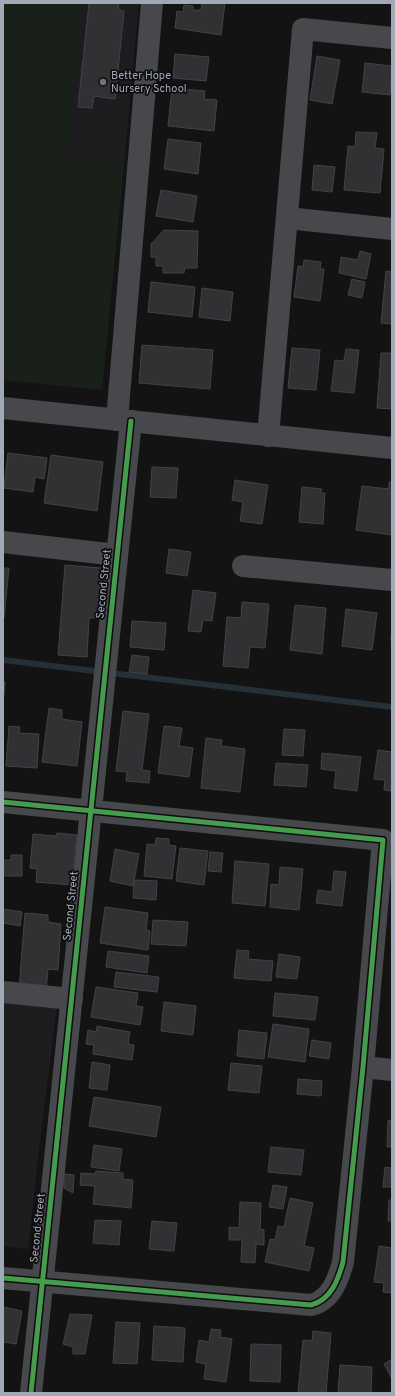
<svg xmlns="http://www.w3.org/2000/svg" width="395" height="1396" viewBox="0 0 395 1396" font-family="Overpass,sans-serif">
<rect width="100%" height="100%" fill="#131313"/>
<g fill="#1d1d1f">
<polygon points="81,3 139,3 124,166 67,161"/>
<polygon points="3,999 57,1006 38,1159 28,1249 3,1246"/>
</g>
<polygon fill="#19201a" points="3,3 81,3 67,161 124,166 102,390 3,380"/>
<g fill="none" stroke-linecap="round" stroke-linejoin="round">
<polyline stroke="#252f36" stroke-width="6" points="3,660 392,707"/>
</g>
<g fill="#313133" stroke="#414347">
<polygon points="89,3 119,3 118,10 124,11 115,99 94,96 92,108 78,107"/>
<polygon points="202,3 225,3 221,35 175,28 177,11 183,12 184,5 193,6 193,10 201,10"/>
<polygon points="175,54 209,57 206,81 173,78"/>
<polygon points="317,56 340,60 332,104 310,100"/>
<polygon points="365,63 392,66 390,95 362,92"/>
<polygon points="172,88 205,91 204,99 217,100 214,131 168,126"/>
<polygon points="356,132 377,133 375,148 384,149 380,193 344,190 348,146 355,147"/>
<polygon points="168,139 201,143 198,174 164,169"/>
<polygon points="314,165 335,167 332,192 312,190"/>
<polygon points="161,190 197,196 193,222 156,216"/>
<polygon points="164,230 198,231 197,268 185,268 184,273 163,273 163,266 156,266 156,257 151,257 151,244"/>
<polygon points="360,251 371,254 366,279 339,273 341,257 358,260"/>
<polygon points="304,260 321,262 320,269 324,269 320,301 294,297 298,266 303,267"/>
<polygon points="386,271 392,272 392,324 381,323"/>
<polygon points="352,279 365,282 362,298 348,295"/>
<polygon points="151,282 195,287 192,317 148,312"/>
<polygon points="202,288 233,292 230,321 199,317"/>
<polygon points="142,345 213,350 210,389 139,383"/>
<polygon points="292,348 320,350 316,390 288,388"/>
<polygon points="346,349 359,350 354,393 331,391 335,360 344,361"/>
<polygon points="381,353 392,353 392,409 377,408"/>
<polygon points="8,453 47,458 44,479 35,477 33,492 4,488"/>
<polygon points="51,455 103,462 97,511 44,503"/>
<polygon points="152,467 178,468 176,498 150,497"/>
<polygon points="235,480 268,485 262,524 240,521 243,502 232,500"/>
<polygon points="389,482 392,482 392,535 356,530 362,486 389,489"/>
<polygon points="302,487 322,489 320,493 325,493 323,524 299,522"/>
<polygon points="169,549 191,552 187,576 166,573"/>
<polygon points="65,565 101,568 98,618 89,618 87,657 58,655"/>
<polygon points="3,568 9,568 4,618 3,618"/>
<polygon points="193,590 216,593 212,621 203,620 201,632 188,631"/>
<polygon points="242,602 269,604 265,648 250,647 248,668 223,666 227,617 241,618"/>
<polygon points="295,605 326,608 322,654 290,650"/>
<polygon points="346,609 377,613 372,650 342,646"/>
<polygon points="132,621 166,623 164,650 130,647"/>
<polygon points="391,635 392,635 392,663"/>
<polygon points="132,655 149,657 147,674 129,672"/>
<polygon points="3,681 5,682 3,704"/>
<polygon points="49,708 62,710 62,719 82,722 77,766 42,762"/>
<polygon points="123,711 149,714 142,770 150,771 149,783 126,781 127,772 116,771"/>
<polygon points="9,726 20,727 19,733 39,734 37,768 6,766"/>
<polygon points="164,726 182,728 179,746 193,748 189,777 158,773"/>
<polygon points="284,729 305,730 303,756 282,755"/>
<polygon points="206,738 222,740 221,746 245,749 240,792 201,788"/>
<polygon points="378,750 392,752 392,791 384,790 385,780 374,779"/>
<polygon points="322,753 361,757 357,791 334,788 336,771 321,769"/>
<polygon points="276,763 308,765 306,787 274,785"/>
<polygon points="57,833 77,835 71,885 36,882 37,869 30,868 33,834 56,836"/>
<polygon points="156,838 169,839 169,845 176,846 172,879 144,876 147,844 155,845"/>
<polygon points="180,848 208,851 204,885 176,881"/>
<polygon points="115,849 139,854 133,886 110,881"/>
<polygon points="210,852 223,853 221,872 208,871"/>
<polygon points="11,855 22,855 22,876 3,876 3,860 11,860"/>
<polygon points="235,861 269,864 265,906 232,903"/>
<polygon points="280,867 303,869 299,910 270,907 271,884 279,885"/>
<polygon points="334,871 346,872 342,906 316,903 318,890 332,892"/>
<polygon points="134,880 157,881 156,900 133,898"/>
<polygon points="105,907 148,913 146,930 150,931 148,950 100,943"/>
<polygon points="3,909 22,912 20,926 3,923"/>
<polygon points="25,913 48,915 48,922 61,924 58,970 48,969 46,991 19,989"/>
<polygon points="153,920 188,922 186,946 151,944"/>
<polygon points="237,950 249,951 248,959 273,961 271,981 234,978"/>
<polygon points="108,951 149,956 147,973 106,967"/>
<polygon points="279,954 300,957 297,979 276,977"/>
<polygon points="116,972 159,977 157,992 114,987"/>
<polygon points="96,987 138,993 136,1006 143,1007 140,1025 91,1017"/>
<polygon points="275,993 318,997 315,1020 273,1016"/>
<polygon points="164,1002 196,1006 193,1035 161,1031"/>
<polygon points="273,1024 309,1029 305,1062 268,1057"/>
<polygon points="97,1026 130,1032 128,1044 134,1045 132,1060 93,1054 94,1045 86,1044 88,1030 96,1032"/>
<polygon points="239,1030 267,1033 264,1059 237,1056"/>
<polygon points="312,1040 331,1043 329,1059 309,1056"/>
<polygon points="92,1062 110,1065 107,1090 89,1088"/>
<polygon points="231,1063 262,1066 259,1093 228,1090"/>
<polygon points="298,1079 322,1081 321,1096 297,1094"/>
<polygon points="94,1097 161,1107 156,1137 89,1126"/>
<polygon points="388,1120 392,1121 392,1147 387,1147"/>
<polygon points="94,1145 122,1149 119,1171 91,1167"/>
<polygon points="271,1147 304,1150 301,1175 268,1172"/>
<polygon points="385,1167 392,1168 392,1187 383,1187"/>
<polygon points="96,1171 123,1173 123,1179 133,1180 131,1208 93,1204 95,1186 80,1185 81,1173 95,1174"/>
<polygon points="64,1174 74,1175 73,1193 64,1188"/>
<polygon points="273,1185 287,1187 283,1209 269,1207"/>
<polygon points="290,1198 313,1203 304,1246 314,1248 309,1271 265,1262 270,1239 275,1240 278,1226 284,1227"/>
<polygon points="389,1200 392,1200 392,1221 388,1221"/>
<polygon points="240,1202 261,1203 260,1229 264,1230 264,1245 256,1244 255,1263 241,1262 242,1240 229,1240 229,1227 239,1228"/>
<polygon points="95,1220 121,1221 119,1245 93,1243"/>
<polygon points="152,1221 177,1223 174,1251 149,1249"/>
<polygon points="379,1246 392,1248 392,1293 383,1292 384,1283 374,1282"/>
<polygon points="3,1307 22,1311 16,1344 3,1342"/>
<polygon points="70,1314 92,1315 85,1354 73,1354 73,1347 63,1344"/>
<polygon points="116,1322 140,1323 137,1364 113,1363"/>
<polygon points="154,1326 185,1328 183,1362 152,1360"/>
<polygon points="211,1329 221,1330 220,1337 232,1339 226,1382 204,1379 206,1364 196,1362 199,1340 209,1342"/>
<polygon points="313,1331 331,1333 326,1393 298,1393 303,1340 312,1341"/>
<polygon points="251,1344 281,1345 280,1382 250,1381"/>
<polygon points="392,1359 392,1379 384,1364"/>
<polygon points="340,1365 372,1367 371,1393 338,1393"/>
</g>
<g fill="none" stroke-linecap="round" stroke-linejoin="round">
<g stroke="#47484c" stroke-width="22">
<polyline points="287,218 392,229"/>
<polyline points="3,408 392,448"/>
<polyline points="117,420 152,3"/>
<polyline points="268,436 303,29 392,38"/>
<polyline points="3,542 117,555"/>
<polyline points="243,566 392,580"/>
<path d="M3,802L383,840L363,1067L343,1262C338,1280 331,1300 311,1305L3,1278"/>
<polyline points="3,992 72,999"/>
<polyline points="363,1067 392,1070"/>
<polyline points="31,1393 131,421"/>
</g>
<g stroke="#0d0d0f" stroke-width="8">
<g id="cycleway">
<path d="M3,802L383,840L363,1067L343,1262C338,1280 331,1300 311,1305L3,1278"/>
<polyline points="31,1393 131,421"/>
</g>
</g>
<use href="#cycleway" stroke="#469c4c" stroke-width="5"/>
</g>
<circle fill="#70747d" stroke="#0d0d0f" stroke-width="1.5" cx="103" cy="82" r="4"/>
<g text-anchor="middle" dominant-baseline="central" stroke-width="3.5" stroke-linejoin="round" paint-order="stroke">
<g font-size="11" fill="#a2a9b6" stroke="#0d0d0f" text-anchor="start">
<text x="111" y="76">Better Hope<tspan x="111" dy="13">Nursery School</tspan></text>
</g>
<g font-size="11" fill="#a2a9b6" stroke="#0d0d0f">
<text transform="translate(104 584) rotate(-84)">Second Street</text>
<text transform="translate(71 906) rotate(-84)">Second Street</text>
<text transform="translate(38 1228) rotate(-84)">Second Street</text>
</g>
</g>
<rect width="395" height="1396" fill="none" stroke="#a2a9b6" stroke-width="8"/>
</svg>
